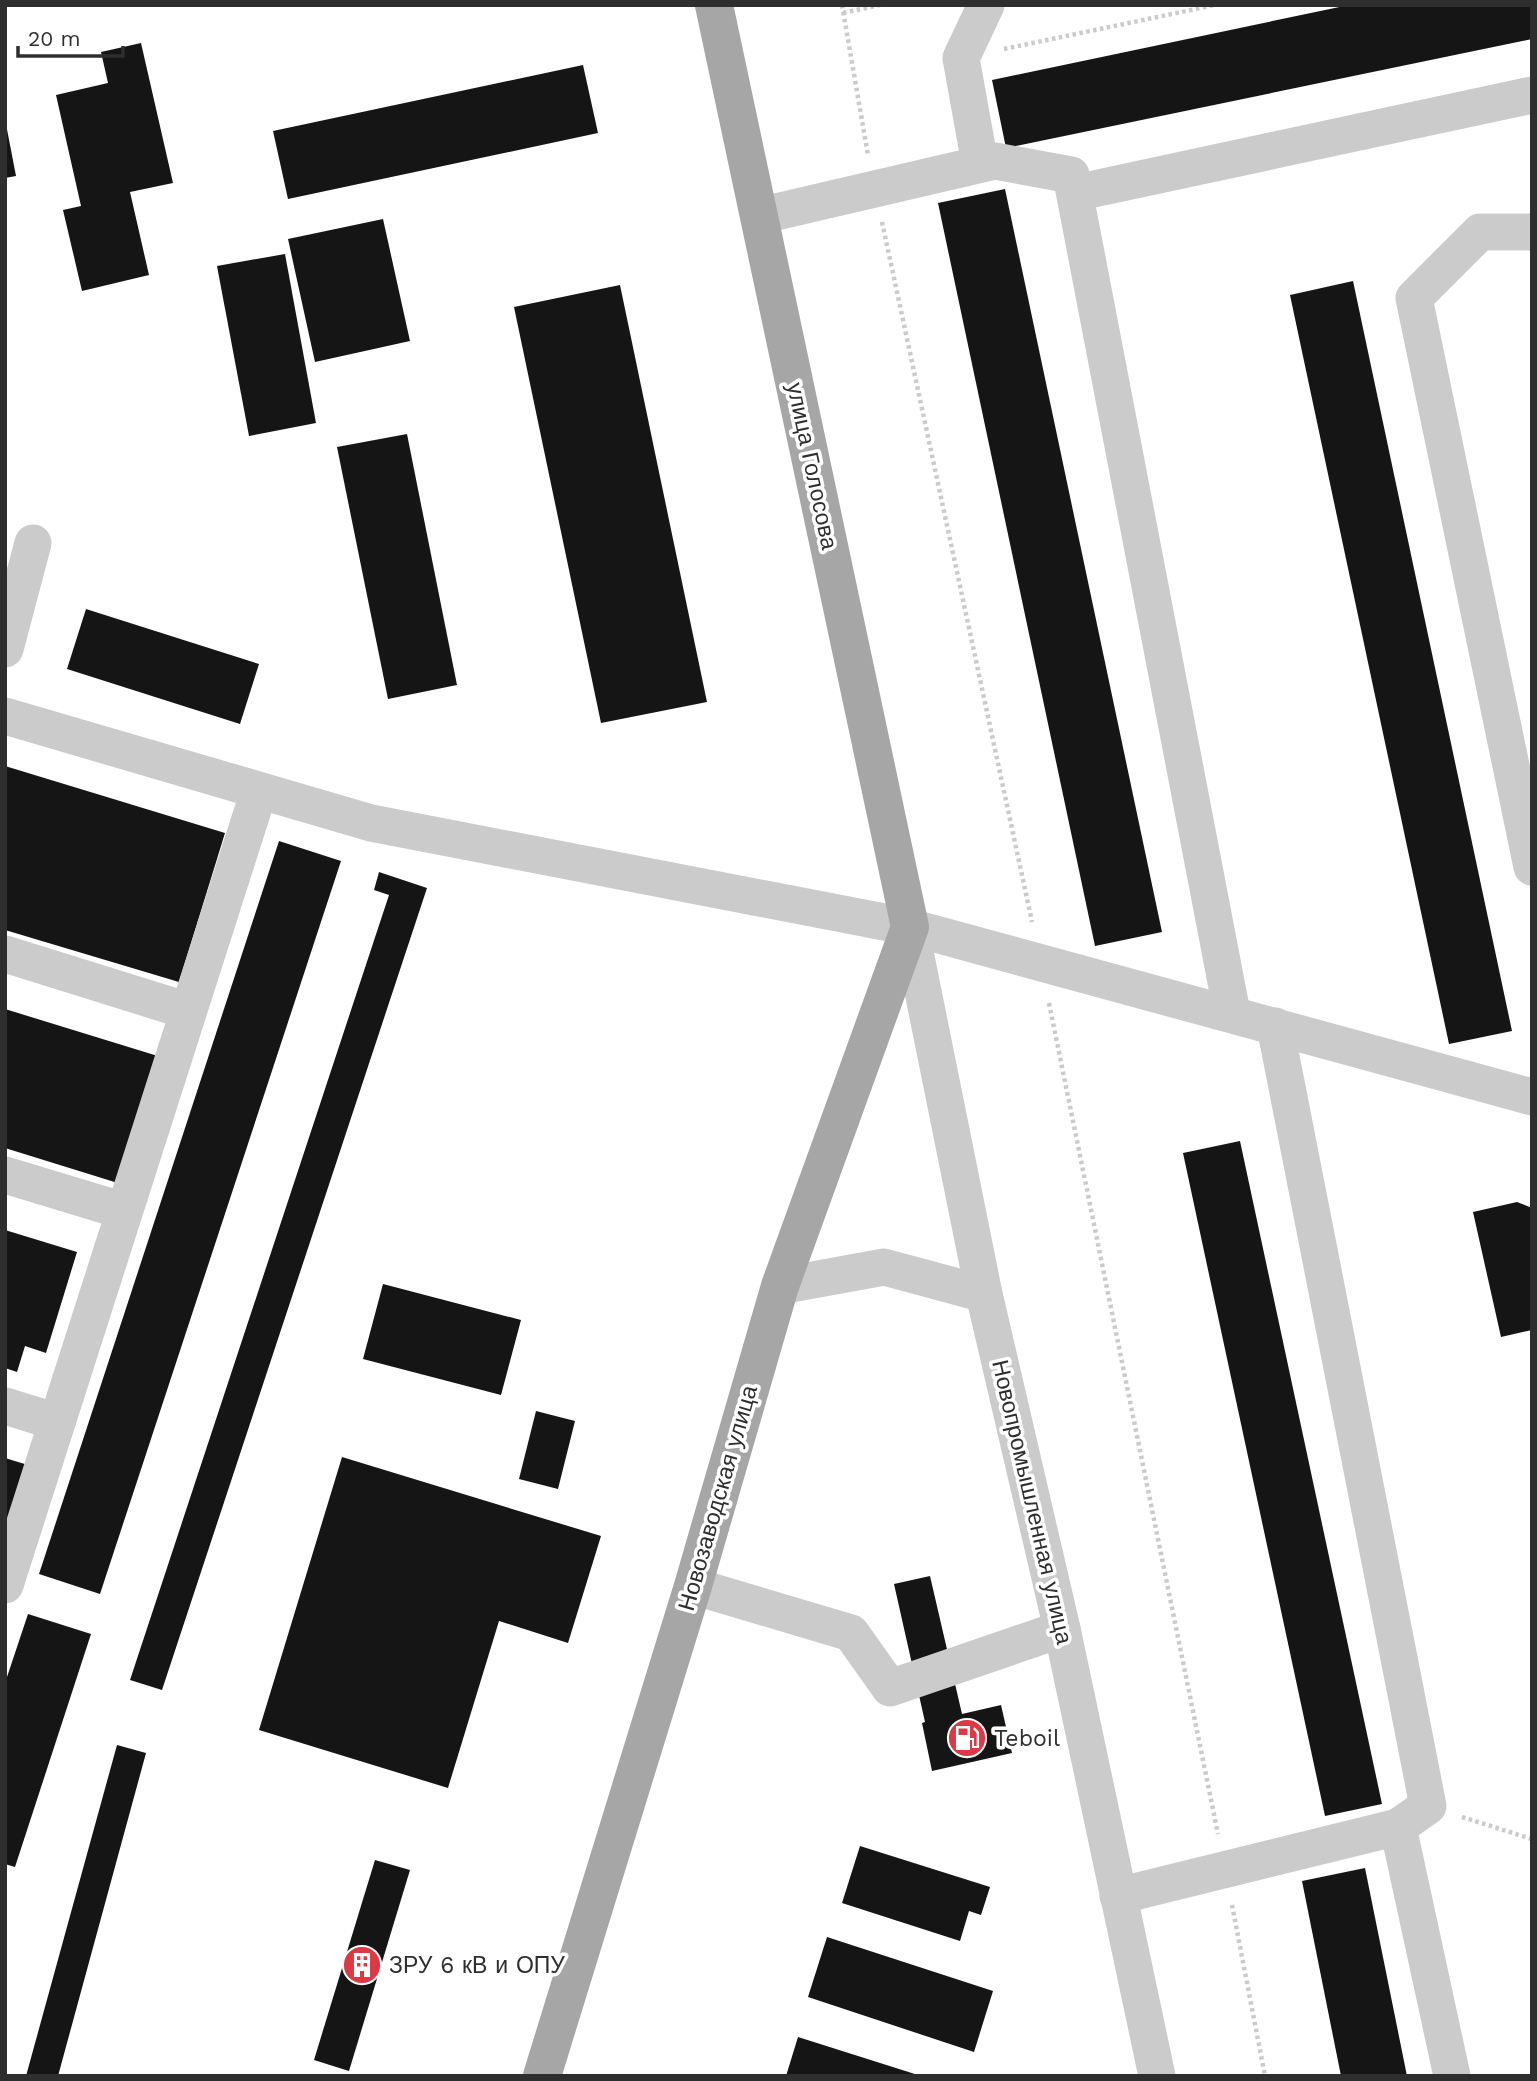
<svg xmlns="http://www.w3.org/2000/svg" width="1537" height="2081" viewBox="0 0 1537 2081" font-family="'Work Sans',sans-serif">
<rect width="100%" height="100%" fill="#fff"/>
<g fill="#151515">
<polygon points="1349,5 1532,5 1532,39 1006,148 992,80"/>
<polygon points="141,43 173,183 130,192 149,275 82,291 63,210 81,206 56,95 108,83 101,52"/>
<polygon points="583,65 598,133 288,199 273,131"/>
<polygon points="5,119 16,176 5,178"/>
<polygon points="1005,189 1162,932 1095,946 938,203"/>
<polygon points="383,219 410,341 315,362 288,239"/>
<polygon points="285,254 316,423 249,436 217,266"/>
<polygon points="1353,281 1512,1031 1449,1044 1290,295"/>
<polygon points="620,285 707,702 601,723 514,307"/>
<polygon points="407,434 457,685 388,699 337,447"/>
<polygon points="86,609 259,664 240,724 67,669"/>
<polygon points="5,766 225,833 179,982 5,930"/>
<polygon points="279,841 341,861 100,1594 39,1574"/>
<polygon points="379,872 427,888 162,1690 130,1680 389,895 374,890"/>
<polygon points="5,1009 161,1057 121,1184 5,1148"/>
<polygon points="1240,1141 1382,1804 1325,1816 1183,1153"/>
<polygon points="1517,1202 1532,1208 1532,1330 1501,1337 1473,1212"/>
<polygon points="5,1230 77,1252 46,1353 25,1346 17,1372 5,1368"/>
<polygon points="383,1284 521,1320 501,1395 363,1359"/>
<polygon points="536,1411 575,1421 558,1489 519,1479"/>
<polygon points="342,1457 601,1536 568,1643 499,1621 448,1788 259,1730"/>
<polygon points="5,1458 28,1465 5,1536"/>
<polygon points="930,1576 962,1714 1001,1705 1012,1753 932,1771 922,1723 925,1722 894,1584"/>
<polygon points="28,1614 91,1634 15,1867 5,1864 5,1683"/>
<polygon points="117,1745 146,1753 58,2076 26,2076"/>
<polygon points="860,1846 990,1887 981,1915 969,1911 960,1941 842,1903"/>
<polygon points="375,1860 410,1870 349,2071 314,2060"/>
<polygon points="1365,1868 1407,2076 1341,2076 1302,1881"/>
<polygon points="827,1937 993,1991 974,2052 808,1997"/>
<polygon points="798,2037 918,2075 918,2076 786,2076"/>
</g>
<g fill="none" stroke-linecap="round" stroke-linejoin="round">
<g stroke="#cbcbcb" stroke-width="4.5" stroke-dasharray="3.5 3.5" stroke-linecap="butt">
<polyline points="842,5 868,155"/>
<polyline points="843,13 880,5"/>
<polyline points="1004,49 1215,5"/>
<polyline points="882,222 1032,922"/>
<polyline points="1049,1003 1218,1834"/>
<polyline points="1462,1817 1532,1839"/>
<polyline points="1232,1905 1265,2076"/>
</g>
<g stroke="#cbcbcb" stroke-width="37">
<polyline points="980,164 961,58 986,5"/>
<polyline points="1075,193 1532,95"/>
<polyline points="759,216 995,161 1071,175 1232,1013"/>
<polyline points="1532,232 1480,232 1414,298 1532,867"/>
<polyline points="5,649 33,543"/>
<polyline points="5,716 371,823 910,927 1532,1097"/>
<polyline points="910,927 984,1294 1062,1629 1157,2076"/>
<polyline points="5,954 188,1011"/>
<polyline points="1275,1026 1428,1806 1398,1827 1452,2076"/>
<polyline points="5,1175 124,1211"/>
<polyline points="780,1286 884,1267 984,1294"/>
<polyline points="5,1406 57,1422"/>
<polyline points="5,1585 259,791"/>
<polyline points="693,1586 851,1633 890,1688 1062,1629"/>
<polyline points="1118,1896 1398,1827"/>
</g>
<polyline stroke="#a6a6a6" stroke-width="38" points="542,2076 693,1586 780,1286 910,927 714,5"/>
</g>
<defs>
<g id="fuel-disc" transform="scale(2.0125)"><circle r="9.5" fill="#dd3844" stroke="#fff"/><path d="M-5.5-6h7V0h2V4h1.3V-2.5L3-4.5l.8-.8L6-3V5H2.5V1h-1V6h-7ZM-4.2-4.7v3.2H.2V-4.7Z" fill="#fff"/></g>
<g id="building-disc" transform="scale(2.0125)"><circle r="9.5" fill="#dd3844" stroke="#fff"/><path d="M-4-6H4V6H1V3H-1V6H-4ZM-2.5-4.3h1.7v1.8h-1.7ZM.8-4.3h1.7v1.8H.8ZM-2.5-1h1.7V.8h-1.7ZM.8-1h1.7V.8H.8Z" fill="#fff"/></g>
</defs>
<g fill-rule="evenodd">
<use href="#fuel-disc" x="967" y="1738"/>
<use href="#building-disc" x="362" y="1965"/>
</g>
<g text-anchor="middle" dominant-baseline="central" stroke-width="7" stroke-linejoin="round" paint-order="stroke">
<g font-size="23" fill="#2e2e2e" stroke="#fff">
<text transform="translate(812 466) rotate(78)">улица Голосова</text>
<text transform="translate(718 1498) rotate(-74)">Новозаводская улица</text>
<text transform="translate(1032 1502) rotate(77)">Новопромышленная улица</text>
</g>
<g font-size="23" fill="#2e2e2e" stroke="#fff" text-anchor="start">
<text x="994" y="1738">Teboil</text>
<text x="389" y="1965">ЗРУ 6 кВ и ОПУ</text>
</g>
</g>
<rect width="1537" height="2081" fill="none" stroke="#2e2e2e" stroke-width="14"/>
<path d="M18 46v10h105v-10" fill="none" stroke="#2e2e2e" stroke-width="3.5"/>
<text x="28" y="46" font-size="21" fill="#2e2e2e" stroke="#ffffff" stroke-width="5" paint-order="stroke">20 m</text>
</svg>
